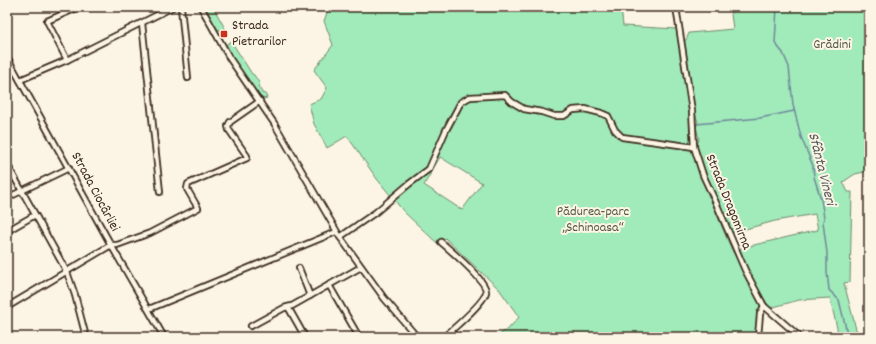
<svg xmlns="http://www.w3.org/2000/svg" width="876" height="344" viewBox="0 0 876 344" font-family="Dekko,sans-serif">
<rect width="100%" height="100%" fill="#fcf5e5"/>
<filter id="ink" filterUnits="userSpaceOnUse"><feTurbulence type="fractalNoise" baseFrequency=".025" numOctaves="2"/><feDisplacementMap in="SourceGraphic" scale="8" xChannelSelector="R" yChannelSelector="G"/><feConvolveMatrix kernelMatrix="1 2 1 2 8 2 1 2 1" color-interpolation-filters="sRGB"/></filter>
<g filter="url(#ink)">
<g fill="#a1eab9" stroke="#6e8a6c" fill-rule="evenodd">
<path d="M203,7H213L227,32C212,31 209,18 203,7Z"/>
<path d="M329,7H621L623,26L677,29L691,121L692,151L700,175L731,248L761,304L758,311L755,337H497L511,326L519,317L499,289L445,238L437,243L404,212L377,179L347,136L327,148L314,124L309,104L321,99L327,88L314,70L333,45L324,21ZM440,157L482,183L462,210L424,185Z"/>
<polygon points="730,7 869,7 869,171 855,174 843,182 848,192 852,192 850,282 844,283 858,337 839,337 830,298 799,300 770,308 756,286 739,253 738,250 741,248 818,230 815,214 775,221 731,233 700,159 697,145 699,139 696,127 698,122 695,114 683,41 686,40 689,33 733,29"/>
<polygon points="231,41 252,74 254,75 260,84 258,86 263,94 265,93 267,98 263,99 259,96 229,54 225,47 228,43"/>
</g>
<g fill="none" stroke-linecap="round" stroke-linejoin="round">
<g stroke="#6e889b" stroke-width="1.5">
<polyline points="777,7 775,43 783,53 789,67 793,105 801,137 813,166 814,177 821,199 824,218 823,222 827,253 827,272 829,290 839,300 848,337"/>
<polyline points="696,124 760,118 794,111"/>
</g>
<g stroke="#3b2a1e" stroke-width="8">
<g id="street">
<polyline points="79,7 47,21 67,60 173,7"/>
<polyline points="181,7 188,78"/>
<polyline points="201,7 230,59 274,123 340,237 384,298 417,337"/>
<polyline points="676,7 692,111 694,147 703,175 717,205 745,270 764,306 800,337"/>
<polyline points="142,23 160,192"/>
<polyline points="7,57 111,245 164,337"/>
<polyline points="20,80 67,60"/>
<polyline points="7,164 67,272 75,295 86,337"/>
<polyline points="7,198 69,168"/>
<polyline points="7,231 35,215"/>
<polyline points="340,237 376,212 409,184 429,169 446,130 461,102 470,97 505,95 512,102 524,109 542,112 554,116 564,116 573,110 585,109 601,113 608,116 615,130 622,137 694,147"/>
<path d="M441,242C450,250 487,281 486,292C485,302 453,329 444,337"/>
<polyline points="299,268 310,296"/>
<polyline points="329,285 359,337"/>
<polyline points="7,307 111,245 117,245 150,233 198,208 187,189 188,184 247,158 247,156 229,130 228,126 230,122 260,101"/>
<polyline points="288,307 305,337"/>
<polyline points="149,309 336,232"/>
<polyline points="251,326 284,308 292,306 361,267"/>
<polyline points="758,337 760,314 764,306"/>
</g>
</g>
<use href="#street" stroke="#fcf5e5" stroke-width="4.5"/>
</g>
</g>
<rect fill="#c8321e" stroke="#fcf5e5" stroke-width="1.5" x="220" y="30" width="8" height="8" rx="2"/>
<g text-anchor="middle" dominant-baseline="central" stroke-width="4" stroke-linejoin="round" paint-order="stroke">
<g font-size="14" fill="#3b2a1e" stroke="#fcf5e5" text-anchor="start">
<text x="232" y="26">Strada<tspan x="232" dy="16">Pietrarilor</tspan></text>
</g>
<g font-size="14" fill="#545a45" stroke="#fcf5e5">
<text x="832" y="45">Grădini</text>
<text x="593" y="212">Pădurea-parc<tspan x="593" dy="16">„Schinoasa“</tspan></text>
</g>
<g font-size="14" fill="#3b2a1e" stroke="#fcf5e5">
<text transform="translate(95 192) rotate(62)">Strada Ciocârliei</text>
<text transform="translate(728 202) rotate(68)">Strada Dragomirna</text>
</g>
<g font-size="15" font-style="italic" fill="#54595c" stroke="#fcf5e5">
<text transform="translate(821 169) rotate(76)">Sfânta Vineri</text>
</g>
</g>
<rect width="876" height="344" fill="none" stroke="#fcf5e5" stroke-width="24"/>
<rect x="12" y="12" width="852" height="320" fill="none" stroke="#3b2a1e" stroke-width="1.5" filter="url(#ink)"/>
</svg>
